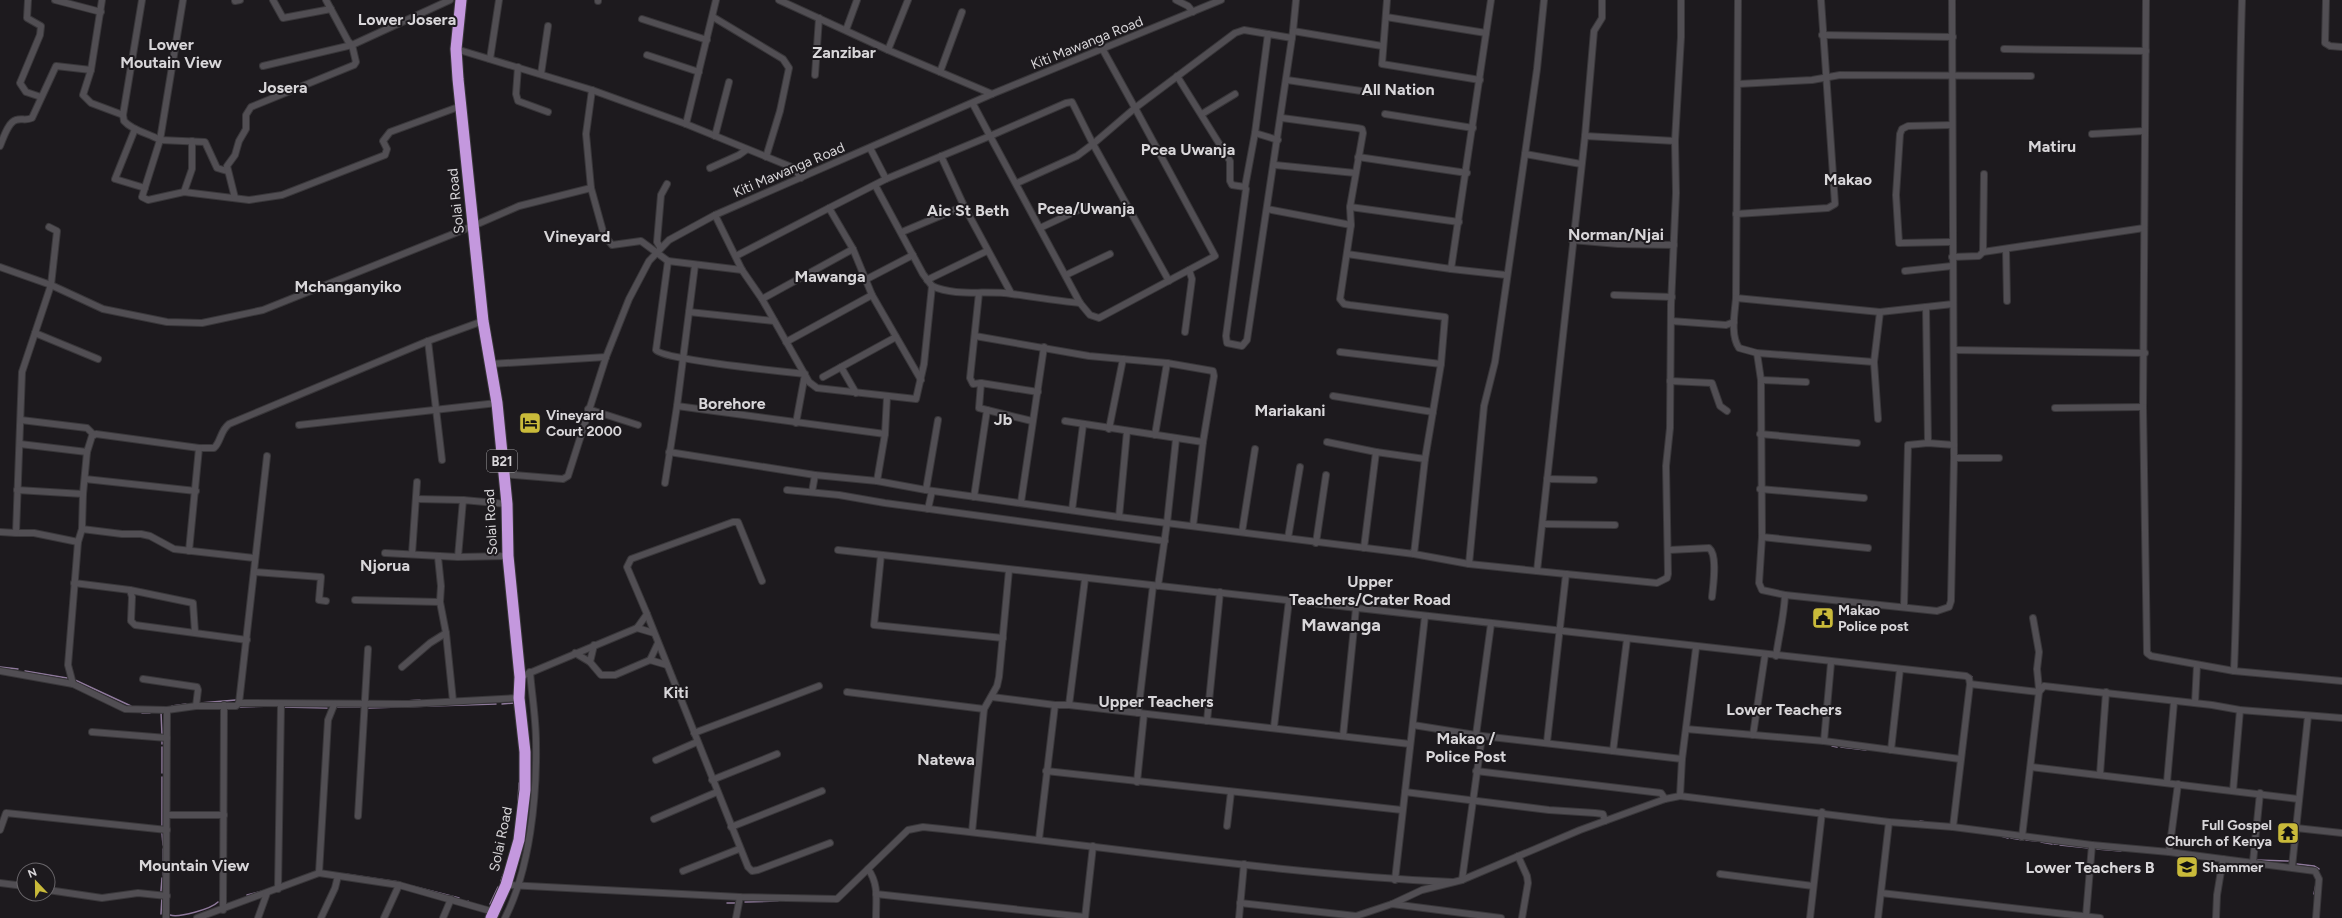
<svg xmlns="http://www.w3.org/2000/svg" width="2342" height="918" viewBox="0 0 2342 918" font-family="Figtree,sans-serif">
<rect width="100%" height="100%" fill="#1d1a1e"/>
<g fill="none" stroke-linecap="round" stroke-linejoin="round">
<g stroke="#8e799b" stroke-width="1.5">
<polyline points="0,667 18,669"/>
<polyline points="25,671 67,678"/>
<polyline points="1967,674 1972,677"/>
<polyline points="75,680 131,706"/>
<polyline points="385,701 400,701"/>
<polyline points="406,701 420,700"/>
<polyline points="200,703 236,700"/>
<polyline points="502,704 514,703"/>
<polyline points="172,706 186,704"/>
<polyline points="157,707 164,707"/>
<polyline points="237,707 275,706"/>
<polyline points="282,707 327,708"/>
<polyline points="336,707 362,707"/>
<polyline points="367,708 496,704"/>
<polyline points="192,709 216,709"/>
<polyline points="161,712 162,735"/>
<polyline points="142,713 150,713"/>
<polyline points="162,744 162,741"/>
<polyline points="1832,746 1837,747"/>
<polyline points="162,747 162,773"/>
<polyline points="1841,747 1866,750"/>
<polyline points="162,777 162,827"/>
<polyline points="518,803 519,783"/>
<polyline points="1920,821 1926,822"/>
<polyline points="162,833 163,845"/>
<polyline points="2001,836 2008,838"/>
<polyline points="2011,838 2023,840"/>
<polyline points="2026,840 2038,841"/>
<polyline points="2041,842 2052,844"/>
<polyline points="2054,844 2058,844"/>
<polyline points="2060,845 2089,848"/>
<polyline points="2097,849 2121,851"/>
<polyline points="2255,860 2290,861"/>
<polyline points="163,861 163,849"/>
<polyline points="2297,864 2314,866 2319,869"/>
<polyline points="163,866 163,875"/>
<polyline points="345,874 399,882"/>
<polyline points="501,881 503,875"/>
<polyline points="412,886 459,898"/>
<polyline points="161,891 162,878"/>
<polyline points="2314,894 2316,884"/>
<polyline points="247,895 263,891"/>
<polyline points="468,901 469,902"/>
<polyline points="745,902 778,901"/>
<polyline points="727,903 735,903"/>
<polyline points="490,904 498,887"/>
<polyline points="161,914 162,897"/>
<path d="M170,915C179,918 211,909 218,902"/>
</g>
<g stroke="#39373a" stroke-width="8">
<g id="street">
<polyline points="28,0 27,18 41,26 40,35 20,83 26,92 41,97"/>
<polyline points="55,0 101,12"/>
<polyline points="102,0 91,70 83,95 91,103 123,115"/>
<path d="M142,0L123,115L124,121C133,131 148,133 160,140L142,197L148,200L184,192L249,200L282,195L385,155L387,149L383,141L390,132L461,106"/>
<polyline points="183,0 160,140 205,142 217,168 227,171"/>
<polyline points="273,0 283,18 331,9"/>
<polyline points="779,0 888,50 992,94"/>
<polyline points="1176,0 1188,6 1193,12"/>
<polyline points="1296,0 1293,31 1382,46"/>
<polyline points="1387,0 1382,64 1480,80"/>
<path d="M1738,0L1736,298C1735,312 1730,335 1739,348L1757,353L1874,362"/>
<polyline points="2146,0 2143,407 2147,653 2151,656 2234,671 2342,681"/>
<polyline points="2326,0 2325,43 2330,46 2342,47"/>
<polyline points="235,1 240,0"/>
<polyline points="598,1 598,0"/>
<polyline points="713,17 783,59 789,68 780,111 766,157"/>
<polyline points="1386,17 1486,33"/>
<polyline points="642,19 707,40"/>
<polyline points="846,30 857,0"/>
<polyline points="1822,35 1953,37"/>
<polyline points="456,49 592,90 686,124 794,168 801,178"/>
<polyline points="2004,49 2146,51"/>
<polyline points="888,50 908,0"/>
<polyline points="1103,50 1135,108 1093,144 1169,281"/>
<polyline points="647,55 699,72"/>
<polyline points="490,59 499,0"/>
<polyline points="263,66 352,45 450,0"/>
<polyline points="518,67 516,94 518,101 548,112"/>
<polyline points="940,72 962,12"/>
<polyline points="541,74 548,26"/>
<polyline points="815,75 819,18"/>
<polyline points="1177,76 1230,161 1230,181 1232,185 1245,187 1246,189 1226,336 1227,343 1242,346 1247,340 1293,31"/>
<polyline points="1287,80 1368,92"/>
<polyline points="1738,84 1812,80 1840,75 2031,76"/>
<polyline points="1202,114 1235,94"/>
<polyline points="1385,114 1473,128"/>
<polyline points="686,124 716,0"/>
<polyline points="135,129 115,179 145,188"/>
<polyline points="1255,133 1278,140"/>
<polyline points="2092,134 2144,131"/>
<polyline points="715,136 729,82"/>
<polyline points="1585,136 1675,141"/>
<path d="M0,146C3,139 8,122 16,120C21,118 26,121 32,118L56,66L91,70"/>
<polyline points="870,148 886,179"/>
<polyline points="1525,154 1537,69 1544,0"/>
<polyline points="941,156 964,206 1011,293"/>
<polyline points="1358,157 1467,173"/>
<polyline points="1275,165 1355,173"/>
<polyline points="710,168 739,155 746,150"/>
<polyline points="1017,183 1077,156 1093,144 1072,102 1066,103 990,136 1080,303 1090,315 1099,318 1215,256 1135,108 1235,33 1244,30 1292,38"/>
<path d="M875,185L923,274L932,286C956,297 987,290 1012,294C1035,297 1057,301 1080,303"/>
<polyline points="1245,187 1255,133 1268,34"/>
<polyline points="591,188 604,235 612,245 641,241 668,261"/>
<polyline points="184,192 192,169 192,141"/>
<polyline points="235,198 227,166 235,155 239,141 246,129 246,115 251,107 354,65 356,62 352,45 348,41 326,0"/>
<polyline points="1350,207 1459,222"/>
<polyline points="829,208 886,179 990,136 973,104"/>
<polyline points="1267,209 1351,225"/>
<polyline points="1736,214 1828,208 1835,204 1821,0"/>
<polyline points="715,215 742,270 762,299 809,382 817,388 916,399 924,364 932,286"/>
<polyline points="49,227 57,231 51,285 22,372 16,533 34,533 78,542"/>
<polyline points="1040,228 1085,207"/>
<polyline points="902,232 964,206"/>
<polyline points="1572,240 1618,244 1674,245"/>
<polyline points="1951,242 1899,243 1896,195 1900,134 1902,129 1908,126 1952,125"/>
<polyline points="660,247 657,242 661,195 667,184"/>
<polyline points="2006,249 2007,301"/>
<polyline points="1983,252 2144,228"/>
<polyline points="1347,254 1451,269 1491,0"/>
<polyline points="736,256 829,208 853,249 872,295 921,380"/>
<polyline points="1952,257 1979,256 1983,252 1984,174"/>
<polyline points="0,267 51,285 103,309 167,322 202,323 263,310 473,226 519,206 591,188 586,134 592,90"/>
<polyline points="1451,269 1506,275"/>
<path d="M742,270L668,261L656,350C659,359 787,372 805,374L796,423"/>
<polyline points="1905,271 1952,266"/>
<polyline points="1066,275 1110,254"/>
<polyline points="865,280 913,255"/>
<polyline points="927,280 987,251"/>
<polyline points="979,293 970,378 973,384 981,383"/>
<polyline points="1614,295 1672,297"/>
<polyline points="1736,298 1880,312 1953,304"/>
<polyline points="762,299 853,249"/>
<polyline points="1926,307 1928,443"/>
<polyline points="689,312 774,321"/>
<polyline points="1671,321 1726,325 1734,322"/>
<polyline points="1185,332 1192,279 1189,270"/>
<polyline points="35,333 98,359"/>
<polyline points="975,336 1089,356 1167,363 1213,371 1214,376 1203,442 1193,526"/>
<polyline points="428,341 442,460"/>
<polyline points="786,342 872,295"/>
<polyline points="1954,350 2145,353"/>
<polyline points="1340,352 1441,364"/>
<polyline points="1757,353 1761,380 1762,537 1759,583 1762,590 1785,595 1937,611 1949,607 1951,601 1954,458 1952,0"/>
<polyline points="490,364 606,357"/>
<polyline points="841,367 856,393"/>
<polyline points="823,377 896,337"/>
<polyline points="1761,380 1806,382"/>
<polyline points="1670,381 1712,383 1720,406 1727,411"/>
<polyline points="1333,396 1433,412"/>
<polyline points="677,406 885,434"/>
<polyline points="2055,408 2143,407"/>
<polyline points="588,409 638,425"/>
<polyline points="1878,419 1874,362 1880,312"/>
<polyline points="21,420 87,428 94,435"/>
<polyline points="1032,421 979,408 981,383 1038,392"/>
<polyline points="1065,421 1203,442"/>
<polyline points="299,425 497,403"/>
<polyline points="1109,429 1123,359"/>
<polyline points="1760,434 1857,443"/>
<polyline points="1155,435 1167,363"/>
<polyline points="1327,442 1376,452"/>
<path d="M20,444L87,452L92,436L96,434L199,448H214C221,442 220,431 229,424L428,341L483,321"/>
<polyline points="669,452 815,475 877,481 926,490 1119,517 1414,554 1425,459 1441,364 1445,317 1350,305 1344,304 1340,299 1351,225 1350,207 1363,133 1362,129 1357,128 1282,118"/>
<polyline points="1954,458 1999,458"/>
<polyline points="503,474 563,479 568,476 606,357 629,299 649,261 669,240 715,215 992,94 1221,0"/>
<polyline points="85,479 196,491"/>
<polyline points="1547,479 1594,480"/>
<polyline points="877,481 885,434 887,397"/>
<polyline points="665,483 677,406 695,265"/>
<polyline points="1760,489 1864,498"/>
<polyline points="17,490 83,494"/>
<polyline points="787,490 839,495 885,503 1165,541"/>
<polyline points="926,490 938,420"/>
<polyline points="812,492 815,475"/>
<polyline points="974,497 987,410"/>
<polyline points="416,499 463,500"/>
<polyline points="1021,502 1044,347"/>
<polyline points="928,509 932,491"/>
<polyline points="1072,510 1083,425"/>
<polyline points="1119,517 1127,431"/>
<polyline points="1543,524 1615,525"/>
<polyline points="82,529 83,494 87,452"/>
<polyline points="0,532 16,533"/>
<polyline points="1242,532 1255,449"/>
<polyline points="1762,537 1868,548"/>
<polyline points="1288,538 1300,467"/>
<polyline points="1316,543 1326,475"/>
<polyline points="1364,548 1376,452 1425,459"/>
<polyline points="838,550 1966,676 1969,678 1970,684 1953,827"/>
<path d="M1669,550L1709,548C1718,555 1713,586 1712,597"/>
<polyline points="189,551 199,448"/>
<polyline points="385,553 458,557 508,556"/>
<polyline points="412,554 417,482"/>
<polyline points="1414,554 1469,564 1566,574 1547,742"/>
<polyline points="881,555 874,625 1003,638"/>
<polyline points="458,557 463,500 507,504"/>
<polyline points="1469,564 1484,406 1495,362 1525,154 1581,164"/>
<polyline points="1537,571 1585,136 1594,31 1602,18 1602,0"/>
<polyline points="255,572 321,577 319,600 326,601"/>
<polyline points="1566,574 1657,583 1667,578 1668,574 1666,466 1670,428 1671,305 1676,193 1675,141 1681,37 1681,0"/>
<polyline points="74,583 130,590 132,597 131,621 135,625 247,640"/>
<polyline points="1158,586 1167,523 1176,439"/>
<polyline points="130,590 193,603 195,632"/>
<polyline points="355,600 440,602 441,586 438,557"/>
<polyline points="1904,606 1908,445 1928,443 1954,445"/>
<polyline points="647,614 748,867 752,871 758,870 830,843"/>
<polyline points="2033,618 2039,652 2037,669 2039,689"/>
<polyline points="637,628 647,614 627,567 631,559 733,522 738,522 762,581"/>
<polyline points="446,633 453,701"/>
<polyline points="594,645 590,662 601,675 615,675 650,660 667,665"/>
<polyline points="575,653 590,662"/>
<path d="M1776,656C1779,635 1784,616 1785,595"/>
<polyline points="650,660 658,643"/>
<polyline points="402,667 430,643 446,633 440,602"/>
<polyline points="0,671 73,684 125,709 167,710 196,706 236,706 239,703 408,704 519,698"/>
<path d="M2234,671C2243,447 2235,224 2242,0"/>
<polyline points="520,677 637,628 654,633"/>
<polyline points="143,679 197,687 198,690 196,706"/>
<polyline points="73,684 68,665 78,542 82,529 122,534 141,534 150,536 174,549 254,558"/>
<polyline points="1970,684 2039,692"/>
<polyline points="847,692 984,709"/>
<polyline points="992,697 1055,705"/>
<polyline points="239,703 267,456"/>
<polyline points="2195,703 2197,665"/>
<polyline points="1069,705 1410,744"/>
<polyline points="1138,713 1153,586"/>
<polyline points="1207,721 1220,592"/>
<polyline points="1413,725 1482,736 1682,759"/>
<polyline points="1274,727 1289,600"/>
<polyline points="1686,729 1824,741 1960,759"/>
<polyline points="92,732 167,738"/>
<polyline points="694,733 819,686"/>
<polyline points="1476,735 1491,624"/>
<polyline points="1753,735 1765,655"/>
<polyline points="1343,736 1356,608"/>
<polyline points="1824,741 1831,663"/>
<polyline points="1891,750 1900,669"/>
<polyline points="1613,751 1627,639"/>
<polyline points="656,760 697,742"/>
<polyline points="2031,767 2298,799"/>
<polyline points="1046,771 1402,810"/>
<polyline points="1476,771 1661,793 1665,799"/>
<polyline points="2100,774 2106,692"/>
<polyline points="712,780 777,754"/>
<polyline points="1137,782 1144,714"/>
<polyline points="2167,782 2174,702"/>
<polyline points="2233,791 2240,710"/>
<polyline points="1405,792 1549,810 1595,813 1603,814 1605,821"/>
<polyline points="1680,796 1889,822 1953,827 2092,845 2169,852 2315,871 2319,879 2316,918"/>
<polyline points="167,815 224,815"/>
<polyline points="358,816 368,649"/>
<polyline points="654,819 717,792"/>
<polyline points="1227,826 1231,792"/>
<polyline points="731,827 822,791"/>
<polyline points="2296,828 2342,833"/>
<polyline points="0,830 6,813 167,830"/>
<polyline points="972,832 984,709 997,686 999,677 1009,570"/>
<polyline points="2022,837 2039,692 2044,686 2212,705 2240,710 2342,718"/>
<polyline points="1039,839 1055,705 1069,705 1085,579"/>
<polyline points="2169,852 2178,784"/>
<polyline points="1518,856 1527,876 1528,883 1522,918"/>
<polyline points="2253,862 2260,793"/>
<polyline points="2292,867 2308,716"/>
<path d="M868,869C879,884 876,900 876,918"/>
<polyline points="683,871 739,849"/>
<polyline points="319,873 328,720 334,705"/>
<polyline points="1720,874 1813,886"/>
<polyline points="1395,880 1425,616"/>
<polyline points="1462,880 1482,736"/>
<polyline points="0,883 24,886"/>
<path d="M506,885L740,897L837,899L908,830L923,827C1099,845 1276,874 1453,882"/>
<polyline points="278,889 281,705"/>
<polyline points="48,890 102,898 138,893 167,896"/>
<polyline points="1881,893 2100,918"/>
<polyline points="876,894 1085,917"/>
<polyline points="1240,903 1356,916 1392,904 1501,918"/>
<polyline points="1392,904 1422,890 1462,880 1580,830 1665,799 1680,796 1682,759 1696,648"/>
<polyline points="223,910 224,705"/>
<polyline points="2086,916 2092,845"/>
<polyline points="166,918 167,710"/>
<polyline points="197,918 319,873 399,885 494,912"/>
<polyline points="258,918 267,893"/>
<polyline points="321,918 335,888 338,876"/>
<polyline points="384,918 399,885"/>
<polyline points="443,918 451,899"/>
<path d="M505,918C530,869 537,797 536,742C536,719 532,696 530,672"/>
<polyline points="736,918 740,897"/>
<polyline points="1085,918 1093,846"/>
<polyline points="1239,918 1244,864"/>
<polyline points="1810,918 1822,812"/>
<polyline points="1878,918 1889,822"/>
<polyline points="2216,918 2217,895 2223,859"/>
</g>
</g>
<g stroke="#39373a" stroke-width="13">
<polyline id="highway" points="461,0 456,49 458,79 483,321 497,403 507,504 508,556 520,677 519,698 525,752 525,790 519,840 506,885 491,918"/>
</g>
<use href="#street" stroke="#514e53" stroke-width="6"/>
<use href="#highway" stroke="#c498de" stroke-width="11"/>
</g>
<defs>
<g id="hotel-square" transform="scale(1.15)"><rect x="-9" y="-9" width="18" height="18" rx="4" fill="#c9ba3a" stroke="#1d1a1e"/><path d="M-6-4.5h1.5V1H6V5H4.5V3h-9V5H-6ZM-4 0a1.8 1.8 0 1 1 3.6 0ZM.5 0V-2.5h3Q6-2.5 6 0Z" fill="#111"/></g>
<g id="civic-square" transform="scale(1.15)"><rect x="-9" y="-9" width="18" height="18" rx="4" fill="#c9ba3a" stroke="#1d1a1e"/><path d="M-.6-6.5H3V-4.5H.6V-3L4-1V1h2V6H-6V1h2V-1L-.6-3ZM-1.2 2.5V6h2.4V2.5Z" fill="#111"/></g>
<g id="temple-square" transform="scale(1.15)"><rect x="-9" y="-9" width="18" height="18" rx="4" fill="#c9ba3a" stroke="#1d1a1e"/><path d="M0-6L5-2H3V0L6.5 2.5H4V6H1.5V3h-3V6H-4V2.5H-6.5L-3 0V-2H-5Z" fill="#111"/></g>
<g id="school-square" transform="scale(1.15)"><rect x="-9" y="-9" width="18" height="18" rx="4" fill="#c9ba3a" stroke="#1d1a1e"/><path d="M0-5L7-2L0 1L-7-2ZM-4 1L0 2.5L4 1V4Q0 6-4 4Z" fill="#111"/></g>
</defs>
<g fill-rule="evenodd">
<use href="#hotel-square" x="530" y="423"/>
<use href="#civic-square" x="1823" y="618"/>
<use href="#temple-square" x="2288" y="833"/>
<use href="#school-square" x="2187" y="867"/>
</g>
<g text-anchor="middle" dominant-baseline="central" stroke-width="4" stroke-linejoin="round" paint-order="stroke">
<rect fill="#1d1a1e" stroke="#a09ea1" stroke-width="1" x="487" y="450" width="30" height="22" rx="3"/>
<g font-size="13" font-weight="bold" fill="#d8d6d9">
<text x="502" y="461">B21</text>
</g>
<g font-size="14" fill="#d8d6d9" stroke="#1d1a1e">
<text transform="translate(1087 43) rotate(-22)">Kiti Mawanga Road</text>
<text transform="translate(789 170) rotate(-23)">Kiti Mawanga Road</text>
<text transform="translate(456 201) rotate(-96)">Solai Road</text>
<text transform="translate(491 522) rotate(-93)">Solai Road</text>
<text transform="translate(501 839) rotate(-78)">Solai Road</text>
</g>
<g font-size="14" font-weight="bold" fill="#d8d6d9" stroke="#1d1a1e" text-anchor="start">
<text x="546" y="415">Vineyard<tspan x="546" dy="16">Court 2000</tspan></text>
<text x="1838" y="610">Makao<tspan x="1838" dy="16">Police post</tspan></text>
<text x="2272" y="825" text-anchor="end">Full Gospel<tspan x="2272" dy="16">Church of Kenya</tspan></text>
<text x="2202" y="867">Shammer</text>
</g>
<g font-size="16" font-weight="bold" fill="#d8d6d9" stroke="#1d1a1e">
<text x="407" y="19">Lower Josera</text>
<text x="171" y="44">Lower<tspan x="171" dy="18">Moutain View</tspan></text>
<text x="844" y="52">Zanzibar</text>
<text x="283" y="87">Josera</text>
<text x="1398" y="89">All Nation</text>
<text x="2052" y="146">Matiru</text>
<text x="1188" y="149">Pcea Uwanja</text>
<text x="1848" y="179">Makao</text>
<text x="1086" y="208">Pcea/Uwanja</text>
<text x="968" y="210">Aic St Beth</text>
<text x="1616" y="234">Norman/Njai</text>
<text x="577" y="236">Vineyard</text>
<text x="830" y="276">Mawanga</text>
<text x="348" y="286">Mchanganyiko</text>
<text x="732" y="403">Borehore</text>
<text x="1290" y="410">Mariakani</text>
<text x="1003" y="419">Jb</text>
<text x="385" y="565">Njorua</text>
<text x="1370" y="581">Upper<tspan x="1370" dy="18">Teachers/Crater Road</tspan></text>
<text x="676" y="692">Kiti</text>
<text x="1156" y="701">Upper Teachers</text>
<text x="1784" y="709">Lower Teachers</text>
<text x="1466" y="738">Makao /<tspan x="1466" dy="18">Police Post</tspan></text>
<text x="946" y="759">Natewa</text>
<text x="194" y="865">Mountain View</text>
<text x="2090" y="867">Lower Teachers B</text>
</g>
<g font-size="18" font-weight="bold" fill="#d8d6d9" stroke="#1d1a1e">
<text x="1341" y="625">Mawanga</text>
</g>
</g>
<g transform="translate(36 882) rotate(338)"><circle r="19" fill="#1d1a1e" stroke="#686569"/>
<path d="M0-3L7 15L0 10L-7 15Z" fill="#c9ba3a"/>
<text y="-6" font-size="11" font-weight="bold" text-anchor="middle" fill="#d8d6d9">N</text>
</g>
</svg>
